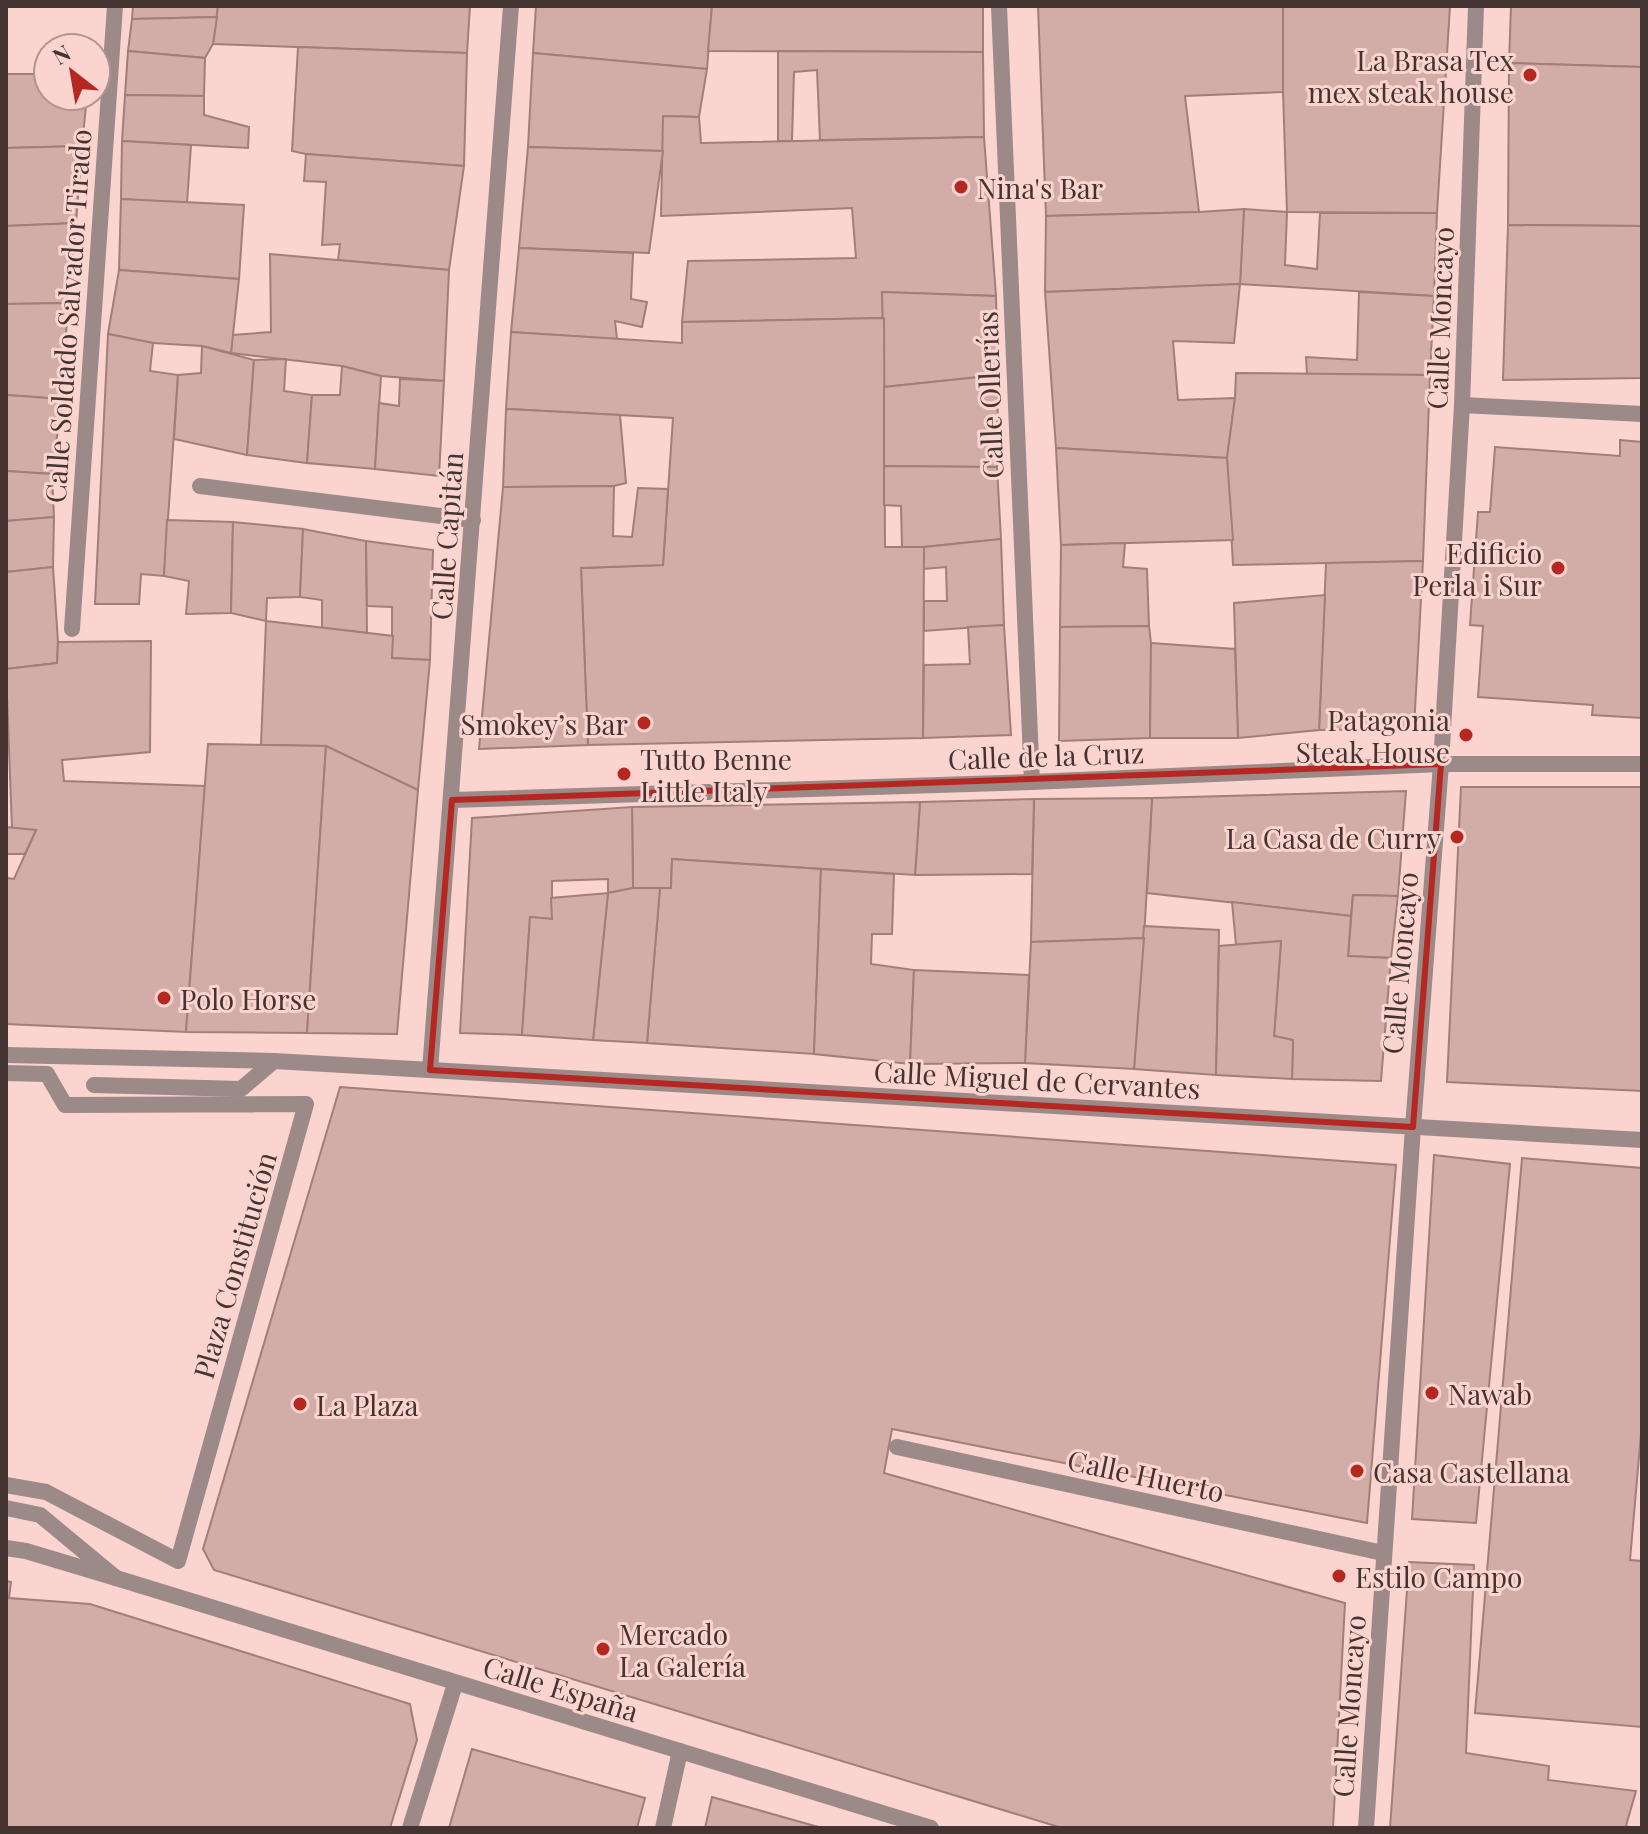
<svg xmlns="http://www.w3.org/2000/svg" width="1648" height="1834" viewBox="0 0 1648 1834" font-family="'Playfair Display',serif">
<rect width="100%" height="100%" fill="#fbd4cf"/>
<g fill="#d2ada7" stroke="#a17e79" stroke-width="2">
<polygon points="133,6 218,6 217,17 132,19"/>
<polygon points="218,6 470,6 467,53 213,44"/>
<polygon points="536,6 712,6 707,69 533,53"/>
<polygon points="712,6 983,6 983,52 708,51"/>
<polygon points="1038,6 1283,6 1283,92 1185,96 1199,212 1046,216"/>
<polygon points="1283,6 1450,6 1437,213 1287,212 1283,92"/>
<polygon points="1511,6 1642,6 1642,67 1509,63"/>
<polygon points="217,17 213,44 205,58 128,51 132,19"/>
<polygon points="298,47 467,53 464,166 306,154 292,151"/>
<polygon points="128,51 205,58 204,96 125,95"/>
<polygon points="778,51 983,52 984,137 820,140 817,70 794,72 792,141 778,141"/>
<polygon points="533,53 707,69 699,117 663,116 663,151 528,147"/>
<polygon points="1509,63 1642,67 1642,226 1508,225"/>
<polygon points="6,74 48,74 48,96 87,96 82,146 6,148"/>
<polygon points="125,95 204,96 204,115 249,127 248,148 122,141"/>
<polygon points="663,116 699,117 701,143 984,137 996,296 882,292 884,318 682,322 688,261 856,258 852,208 661,216"/>
<polygon points="122,141 191,145 187,203 121,199"/>
<polygon points="82,146 76,223 6,226 6,148"/>
<polygon points="528,147 663,151 649,253 519,248"/>
<polygon points="306,154 464,166 449,270 338,260 340,244 322,245 326,182 304,181"/>
<polygon points="121,199 244,205 239,279 119,270"/>
<polygon points="1244,209 1287,212 1285,265 1317,269 1320,213 1437,213 1434,296 1240,284"/>
<polygon points="1244,209 1240,284 1045,292 1046,216 1199,212"/>
<polygon points="76,223 68,303 6,304 6,226"/>
<polygon points="1508,225 1642,226 1642,378 1503,380"/>
<polygon points="519,248 633,253 631,299 647,302 642,327 615,321 617,339 511,332"/>
<polygon points="270,254 449,270 444,381 381,376 342,366 231,353 232,335 271,332"/>
<polygon points="119,270 239,279 231,353 202,346 153,343 108,334"/>
<polygon points="1240,284 1234,343 1173,341 1178,400 1235,398 1227,458 1056,448 1045,292"/>
<polygon points="882,292 996,296 998,375 884,387"/>
<polygon points="1359,292 1434,296 1430,375 1307,374 1306,357 1357,360"/>
<polygon points="68,303 62,399 6,395 6,304"/>
<polygon points="884,318 885,547 924,547 923,738 588,745 581,568 663,565 673,418 506,409 511,332 682,343 682,322"/>
<polygon points="108,334 153,343 150,371 178,375 164,576 141,574 139,604 95,604"/>
<polygon points="202,346 254,360 247,455 174,439 178,375 201,373"/>
<polygon points="286,359 284,391 312,395 307,463 247,455 254,360"/>
<polygon points="342,366 381,376 375,469 307,463 312,395 340,395"/>
<polygon points="1236,373 1430,375 1423,561 1233,565 1227,458 1235,398"/>
<polygon points="998,375 997,467 884,466 884,387"/>
<polygon points="400,379 444,381 439,476 375,469 379,403 399,406"/>
<polygon points="6,395 62,399 52,474 6,471"/>
<polygon points="506,409 620,415 626,483 614,486 503,487"/>
<polygon points="1620,440 1642,442 1642,718 1592,715 1593,705 1478,697 1483,626 1470,625 1478,512 1490,512 1495,447 1620,456"/>
<polygon points="1056,448 1227,458 1233,540 1061,545"/>
<polygon points="884,466 997,467 1001,539 924,547 902,547 901,506 884,505"/>
<polygon points="6,471 52,474 54,517 6,521"/>
<polygon points="614,486 613,536 632,537 638,488 668,489 663,565 581,568 588,745 479,749 503,487"/>
<polygon points="54,517 53,567 6,572 6,521"/>
<polygon points="167,520 233,522 231,613 186,614 189,581 164,576"/>
<polygon points="233,522 303,529 300,597 267,598 266,621 231,613"/>
<polygon points="303,529 366,541 367,633 322,628 322,600 300,597"/>
<polygon points="1001,539 1004,625 924,631 924,601 947,601 946,567 924,569 924,547"/>
<polygon points="366,541 433,550 430,660 392,658 392,607 367,606"/>
<polygon points="1125,543 1123,567 1147,569 1149,626 1060,627 1061,545"/>
<polygon points="1423,561 1414,729 1319,730 1326,563"/>
<polygon points="53,567 58,642 57,663 6,669 6,572"/>
<polygon points="1325,595 1319,730 1238,738 1234,603"/>
<polygon points="266,621 393,636 392,658 430,660 418,790 326,746 261,745"/>
<polygon points="1004,625 1011,735 923,738 924,665 970,664 968,627"/>
<polygon points="1149,626 1151,643 1150,738 1059,741 1060,627"/>
<polygon points="151,641 150,752 62,760 64,781 205,786 186,1032 6,1024 6,878 14,879 36,830 12,829 6,669 57,663 58,642"/>
<polygon points="1151,643 1235,649 1238,738 1150,738"/>
<polygon points="208,744 326,746 307,1033 186,1032"/>
<polygon points="326,746 418,790 397,1034 307,1033"/>
<polygon points="1461,787 1642,787 1642,1091 1447,1082"/>
<polygon points="1406,791 1398,896 1353,895 1351,916 1147,893 1152,798"/>
<polygon points="1152,798 1144,938 1031,942 1034,799"/>
<polygon points="1034,799 1032,874 915,875 920,802"/>
<polygon points="920,802 915,875 672,859 671,888 633,888 632,807"/>
<polygon points="632,807 633,888 608,893 608,879 552,881 552,919 530,917 522,1035 460,1033 472,818"/>
<polygon points="6,827 36,830 25,854 6,854"/>
<polygon points="672,859 821,869 814,1054 647,1043 660,888 671,888"/>
<polygon points="821,869 894,874 892,934 872,934 871,964 914,970 910,1064 814,1054"/>
<polygon points="633,888 660,888 647,1043 593,1040 608,893"/>
<polygon points="608,893 593,1040 522,1035 530,917 552,919 551,898"/>
<polygon points="1353,895 1398,896 1391,958 1348,956"/>
<polygon points="1232,902 1351,916 1348,956 1391,958 1381,1081 1292,1079 1293,1040 1274,1036 1281,941 1236,945"/>
<polygon points="1144,926 1219,930 1216,1075 1134,1069"/>
<polygon points="1144,938 1134,1069 1025,1063 1031,942"/>
<polygon points="1281,941 1274,1036 1293,1040 1292,1079 1216,1075 1219,946"/>
<polygon points="914,970 1029,975 1025,1063 910,1064"/>
<polygon points="340,1087 1396,1165 1367,1523 892,1429 884,1473 1345,1603 1333,1828 1062,1828 214,1570 203,1549"/>
<polygon points="1434,1155 1510,1164 1476,1523 1412,1519"/>
<polygon points="1522,1158 1642,1168 1642,1422 1630,1560 1642,1561 1642,1727 1475,1713"/>
<polygon points="1409,1562 1474,1565 1466,1753 1549,1766 1548,1780 1636,1791 1626,1826 1631,1828 1390,1828"/>
<polygon points="6,1581 11,1582 9,1598 90,1604 410,1704 417,1740 390,1828 6,1828"/>
<polygon points="472,1749 645,1798 637,1828 449,1828"/>
<polygon points="712,1797 822,1828 705,1828"/>
</g>
<g fill="none" stroke-linecap="round" stroke-linejoin="round">
<g stroke="#9b8a88" stroke-width="16">
<polyline points="94,1085 241,1089 274,1061"/>
<polyline points="6,1508 40,1515 116,1578"/>
</g>
<g stroke="#9b8a88" stroke-width="16">
<polyline points="999,6 1032,782"/>
<polyline points="1462,405 1642,414"/>
<polyline points="452,800 1032,782 1441,764 1642,764"/>
<polyline points="6,1073 47,1074 65,1105 306,1104 178,1561 46,1492 6,1485"/>
<polyline points="897,1447 1383,1553"/>
<polyline points="410,1828 455,1684"/>
<polyline points="663,1828 680,1751"/>
<polyline points="1366,1828 1413,1127 1441,764 1462,405 1476,6"/>
</g>
<g stroke="#9b8a88" stroke-width="16">
<polyline points="200,486 473,520"/>
<polyline points="72,629 115,6"/>
<polyline points="6,1055 274,1061 1642,1140"/>
<polyline points="430,1070 511,6"/>
<polyline points="6,1548 26,1551 116,1578 931,1828"/>
</g>
</g>
<path fill="none" stroke="#b62722" stroke-width="6" stroke-linejoin="round" d="M1441,764L1413,1127L430,1070L452,800Z"/>
<g fill="#b62722" stroke="#fbd4cf" stroke-width="3">
<circle cx="1530" cy="75" r="8"/>
<circle cx="961" cy="187" r="8"/>
<circle cx="1558" cy="568" r="8"/>
<circle cx="644" cy="723" r="8"/>
<circle cx="1466" cy="735" r="8"/>
<circle cx="624" cy="774" r="8"/>
<circle cx="1457" cy="837" r="8"/>
<circle cx="164" cy="998" r="8"/>
<circle cx="1432" cy="1393" r="8"/>
<circle cx="300" cy="1404" r="8"/>
<circle cx="1357" cy="1471" r="8"/>
<circle cx="1339" cy="1576" r="8"/>
<circle cx="603" cy="1649" r="8"/>
</g>
<g text-anchor="middle" dominant-baseline="central" stroke-width="6" stroke-linejoin="round" paint-order="stroke">
<g font-size="28" fill="#433432" stroke="#fbd4cf" text-anchor="start">
<text x="1514" y="59" text-anchor="end">La Brasa Tex<tspan x="1514" dy="32">mex steak house</tspan></text>
<text x="977" y="187">Nina's Bar</text>
<text x="1542" y="552" text-anchor="end">Edificio<tspan x="1542" dy="32">Perla i Sur</tspan></text>
<text x="1450" y="719" text-anchor="end">Patagonia<tspan x="1450" dy="32">Steak House</tspan></text>
<text x="628" y="723" text-anchor="end">Smokey’s Bar</text>
<text x="640" y="758">Tutto Benne<tspan x="640" dy="32">Little Italy</tspan></text>
<text x="1441" y="837" text-anchor="end">La Casa de Curry</text>
<text x="180" y="998">Polo Horse</text>
<text x="1448" y="1393">Nawab</text>
<text x="316" y="1404">La Plaza</text>
<text x="1373" y="1471">Casa Castellana</text>
<text x="1355" y="1576">Estilo Campo</text>
<text x="619" y="1633">Mercado<tspan x="619" dy="32">La Galería</tspan></text>
</g>
<g font-size="28" fill="#433432" stroke="#fbd4cf">
<text transform="translate(67 316) rotate(-86)">Calle Soldado Salvador Tirado</text>
<text transform="translate(1439 318) rotate(-88)">Calle Moncayo</text>
<text transform="translate(989 395) rotate(-92)">Calle Ollerías</text>
<text transform="translate(446 536) rotate(-86)">Calle Capitán</text>
<text transform="translate(1046 755) rotate(-2)">Calle de la Cruz</text>
<text transform="translate(1399 963) rotate(-85)">Calle Moncayo</text>
<text transform="translate(1037 1079) rotate(3)">Calle Miguel de Cervantes</text>
<text transform="translate(234 1265) rotate(-74)">Plaza Constitución</text>
<text transform="translate(1146 1475) rotate(12)">Calle Huerto</text>
<text transform="translate(561 1688) rotate(17)">Calle España</text>
<text transform="translate(1348 1706) rotate(-86)">Calle Moncayo</text>
</g>
</g>
<rect width="1648" height="1834" fill="none" stroke="#433432" stroke-width="16"/>
<g transform="translate(72 72) rotate(329)"><circle r="38" fill="#fbd4cf" stroke="#b19490" stroke-width="2"/>
<path d="M0-6L14 30L0 20L-14 30Z" fill="#b62722"/>
<text y="-12" font-size="22" font-weight="bold" text-anchor="middle" fill="#433432">N</text>
</g>
</svg>
